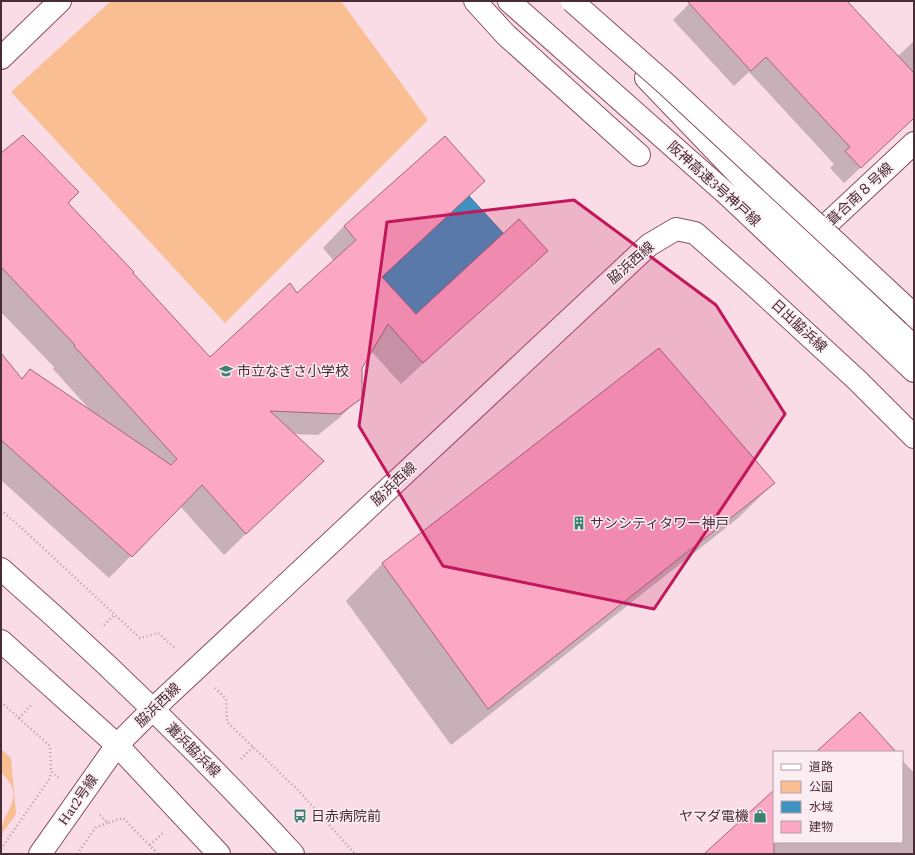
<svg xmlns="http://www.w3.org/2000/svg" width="915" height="855" viewBox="0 0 915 855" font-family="Spectral,'Noto Sans JP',serif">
<rect width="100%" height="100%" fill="#f9dce5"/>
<g fill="#fabe93">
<polygon points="111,1 341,1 428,120 225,323 11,92"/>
<path d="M1,749L11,758L16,814L1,835C1,808 29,801 1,772Z"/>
</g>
<polygon fill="#3f91bf" stroke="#427396" points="469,196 503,233 416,314 382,277"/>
<g fill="#0003">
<polygon points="692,1 846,1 897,57 914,41 914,118 844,183 830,168 834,164 749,72 734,86 673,20"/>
<polygon points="1,154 67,203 210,358 297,294 334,261 323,248 344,226 484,181 382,278 416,315 546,250 401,384 371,351 361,368 361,397 338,419 318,435 294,434 322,461 224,555 180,506 109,578 1,480 1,355 21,380 30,371 92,412 53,369 54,367 1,312"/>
<polygon points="659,349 774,483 737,519 451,745 346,601 382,564"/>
<polygon points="902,760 914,773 914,854 706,854 774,792 774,842 902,842"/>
</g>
<g fill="#fca8c5" stroke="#a2647b">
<polygon points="687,1 847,1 914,73 914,118 861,168 845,151 850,147 766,57 751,71"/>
<polygon points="23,135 79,192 68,203 134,272 133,273 210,357 290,283 297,293 356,240 344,226 445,136 485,181 382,277 416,314 519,219 548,251 423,363 388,324 362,368 362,398 340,414 270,411 324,461 246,534 202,485 132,557 1,440 1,353 22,379 30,369 171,465 177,459 74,346 75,345 1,267 1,153"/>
<polygon points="659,348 775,483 488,709 382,563"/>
<polygon points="860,712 896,752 816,752"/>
<polygon points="774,790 774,854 704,854"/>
</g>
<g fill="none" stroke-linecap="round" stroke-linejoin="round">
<g stroke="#8c5066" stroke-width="24">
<g id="pedestrian">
<polyline points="475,1 506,35 639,155"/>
<polyline points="1,58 60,1"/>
</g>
</g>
<g stroke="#8c5066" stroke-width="24">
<g id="minor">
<polyline points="808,242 914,143"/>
<polyline points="805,244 914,347"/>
</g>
</g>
<g stroke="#8c5066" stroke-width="24">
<g id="tertiary">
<polyline points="646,78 805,244"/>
<path d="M1,569C103,658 201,754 293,854"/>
<polyline points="1,641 117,745 219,854"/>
<polyline points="40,854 117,745 152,710 649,245 676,229 695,233 755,286 857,380 914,437"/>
</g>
</g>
<g stroke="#8c5066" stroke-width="24">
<polyline id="motorway" points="509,1 729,196 914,371"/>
</g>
<g stroke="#b69aa3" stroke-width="2.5" stroke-dasharray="1 3" stroke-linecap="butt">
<polyline points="1,510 27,533 140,638 158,633 176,649"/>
<polyline points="104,625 114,615"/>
<polyline points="215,688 226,699 227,722 298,790 355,854"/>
<polyline points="1,702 50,746 51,771 59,778"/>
<polyline points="19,718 31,705"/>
<polyline points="241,759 253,747"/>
<polyline points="100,815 108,823 123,818 158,854"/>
<polyline points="150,845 163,833"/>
<polyline points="1,849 50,778 51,772"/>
<polyline points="77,854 96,827 108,823"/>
</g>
<use href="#pedestrian" stroke="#fff" stroke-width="22"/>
<use href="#minor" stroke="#fff" stroke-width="22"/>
<use href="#tertiary" stroke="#fff" stroke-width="22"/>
<use href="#motorway" stroke="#fff" stroke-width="22"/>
<g stroke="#8c5066" stroke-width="24" stroke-linecap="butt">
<polyline id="motorway-bridge" points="572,1 666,84 914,315"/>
</g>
<use href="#motorway-bridge" stroke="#fff" stroke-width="22"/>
</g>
<path fill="#c2185b" fill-opacity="0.2" stroke="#c2185b" stroke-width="3" stroke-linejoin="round" d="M574,200L716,305L785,414L654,609L443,566L359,426L387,222Z"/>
<defs>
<g id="school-bare" transform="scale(1.08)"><path d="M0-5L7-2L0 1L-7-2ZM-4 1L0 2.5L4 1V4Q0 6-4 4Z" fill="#3e8071" stroke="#fcedf2" stroke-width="2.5" paint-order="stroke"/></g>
<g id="building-bare" transform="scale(1.08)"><path d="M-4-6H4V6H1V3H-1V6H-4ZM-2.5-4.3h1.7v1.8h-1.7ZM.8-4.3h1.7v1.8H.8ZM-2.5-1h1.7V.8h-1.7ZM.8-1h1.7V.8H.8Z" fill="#3e8071" stroke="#fcedf2" stroke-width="2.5" paint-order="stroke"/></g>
<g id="bus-bare" transform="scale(1.08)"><path d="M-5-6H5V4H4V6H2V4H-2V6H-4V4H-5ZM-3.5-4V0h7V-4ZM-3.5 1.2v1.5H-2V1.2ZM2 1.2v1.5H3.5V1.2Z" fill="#3e8071" stroke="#fcedf2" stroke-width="2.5" paint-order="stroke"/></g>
<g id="shop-bare" transform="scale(1.08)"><path d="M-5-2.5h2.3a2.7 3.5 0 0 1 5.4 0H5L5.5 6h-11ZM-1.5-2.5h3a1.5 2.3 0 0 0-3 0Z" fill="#3e8071" stroke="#fcedf2" stroke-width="2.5" paint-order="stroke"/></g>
</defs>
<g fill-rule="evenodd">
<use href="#school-bare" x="226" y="371"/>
<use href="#building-bare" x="579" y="523"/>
<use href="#bus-bare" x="300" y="816"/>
<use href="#shop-bare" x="760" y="816"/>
</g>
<g text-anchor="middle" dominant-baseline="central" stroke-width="3" stroke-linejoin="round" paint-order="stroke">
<g font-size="14" fill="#482c36" stroke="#fcedf2">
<text transform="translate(714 184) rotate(42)">阪神高速3号神戸線</text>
<text transform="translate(860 194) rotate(-43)">葺合南８号線</text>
<text transform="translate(631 263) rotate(-41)">脇浜西線</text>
<text transform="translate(799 326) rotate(43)">日出脇浜線</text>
<text transform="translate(394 484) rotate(-43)">脇浜西線</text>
<text transform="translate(158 705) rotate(-44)">脇浜西線</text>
<text transform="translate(193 750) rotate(45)">灘浜脇浜線</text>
<text transform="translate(78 800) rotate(-55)">Hat2号線</text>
</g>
<g font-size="14" fill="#482c36" stroke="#fcedf2" text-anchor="start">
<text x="237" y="371">市立なぎさ小学校</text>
<text x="590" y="523">サンシティタワー神戸</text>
<text x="311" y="816">日赤病院前</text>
<text x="749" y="816" text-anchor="end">ヤマダ電機</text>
</g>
</g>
<rect width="915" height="855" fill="none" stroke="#482c36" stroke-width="4"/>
<rect x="773" y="751" width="130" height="92" fill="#fcedf2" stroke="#b4a0a7"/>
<rect x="781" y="764" width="20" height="6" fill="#ffffff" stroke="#b4a0a7"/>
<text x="809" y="771" font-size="12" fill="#482c36">道路</text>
<rect x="781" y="781" width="20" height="12" fill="#fabe93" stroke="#b4a0a7"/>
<text x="809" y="791" font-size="12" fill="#482c36">公園</text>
<rect x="781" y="801" width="20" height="12" fill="#3f91bf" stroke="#b4a0a7"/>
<text x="809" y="811" font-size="12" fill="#482c36">水域</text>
<rect x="781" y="821" width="20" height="12" fill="#fca8c5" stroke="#b4a0a7"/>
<text x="809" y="831" font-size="12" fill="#482c36">建物</text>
</svg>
